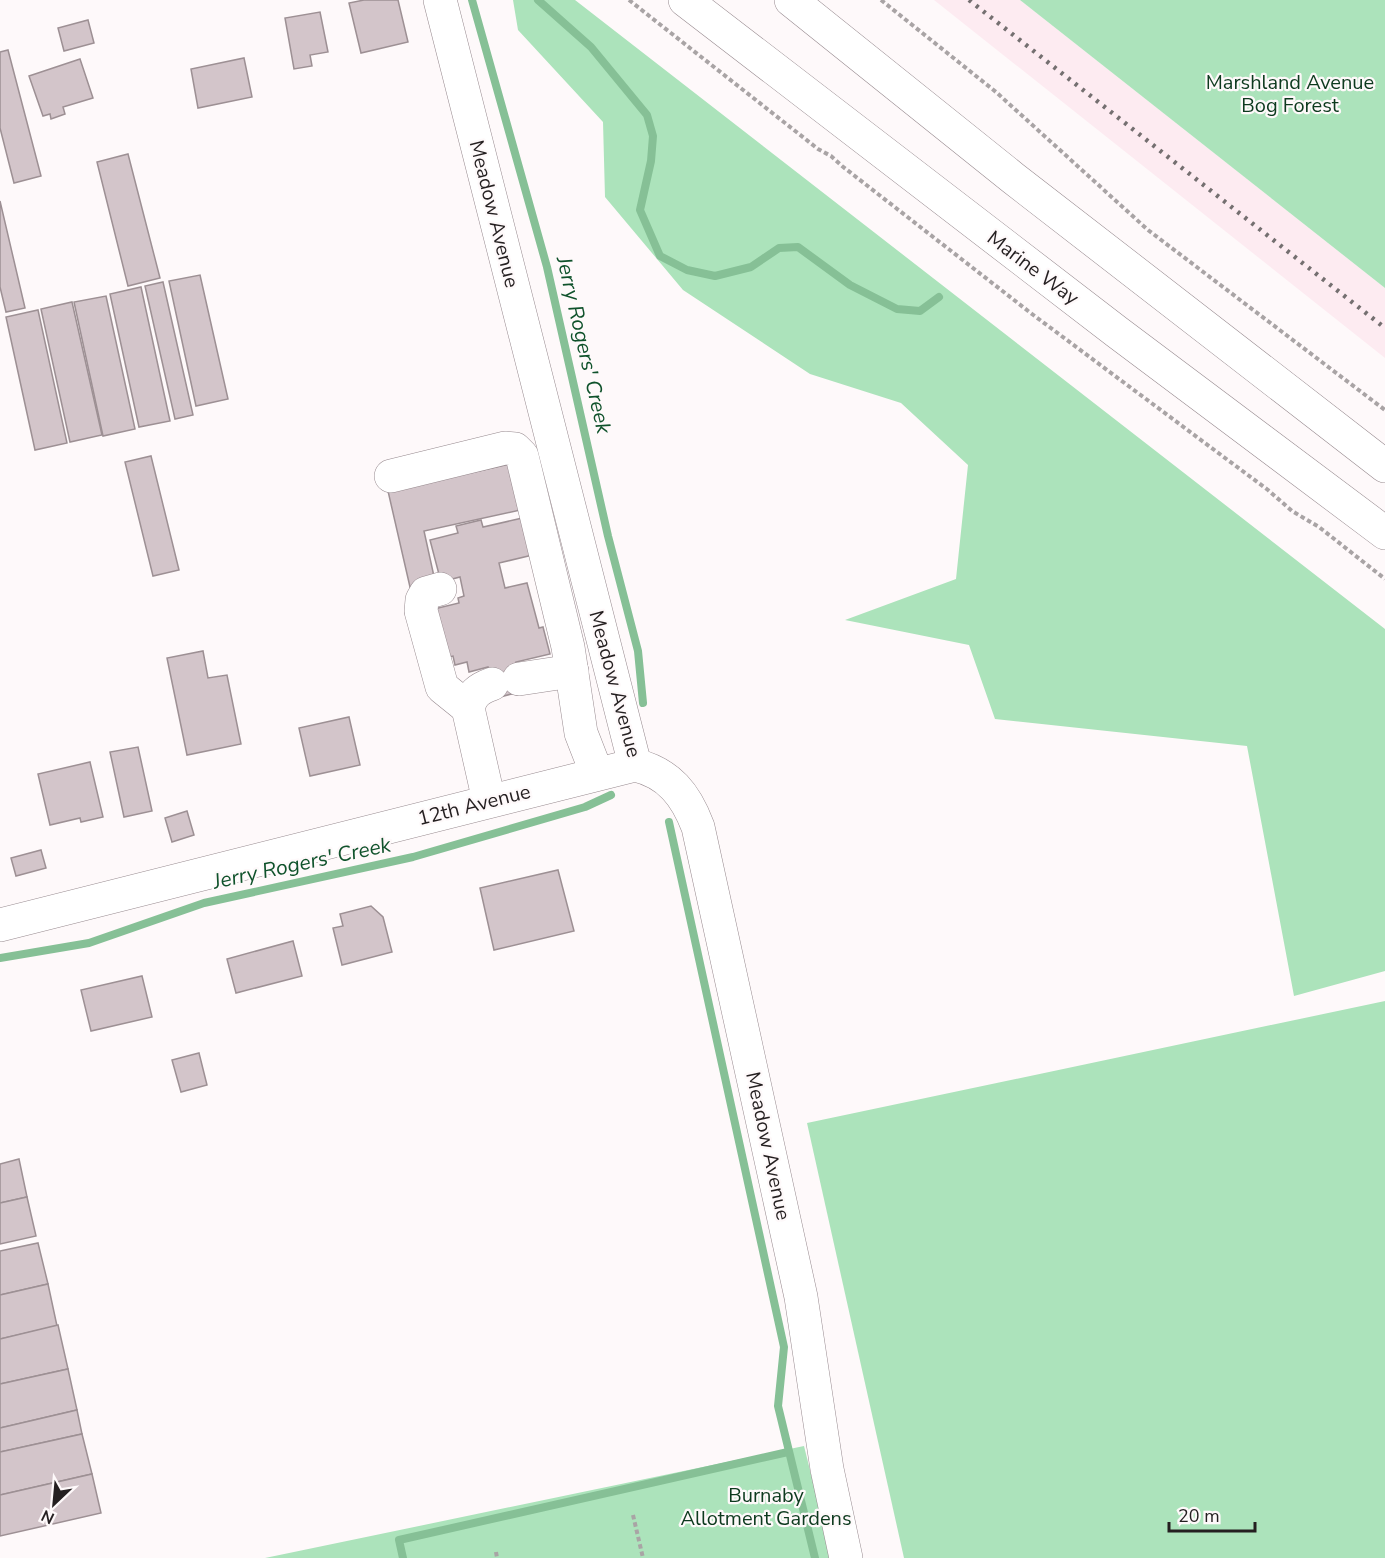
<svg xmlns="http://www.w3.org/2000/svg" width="1385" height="1558" viewBox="0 0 1385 1558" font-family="'Nunito Sans',sans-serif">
<rect width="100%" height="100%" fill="#fef9fa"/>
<polygon fill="#fdebf1" points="934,0 1020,0 1385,288 1385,358"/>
<g fill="#ace3bb">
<polygon points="513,0 575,0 1385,629 1385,971 1294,996 1247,746 995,719 969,645 845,620 956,579 968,465 901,403 810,374 683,290 605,197 603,122 518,30"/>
<polygon points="1020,0 1385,0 1385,288"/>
<polygon points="1385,1001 1385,1558 904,1558 807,1123"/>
<polygon points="804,1446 832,1558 265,1558"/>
</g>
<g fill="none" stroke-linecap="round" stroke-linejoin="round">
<g stroke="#86c096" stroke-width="8">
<polyline points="472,0 547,267 608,536 638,651 643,703"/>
<polyline points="538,0 591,47 647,115 653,136 651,161 640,210 660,256 687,270 715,276 751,267 779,248 798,247 850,285 897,309 920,311 939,297"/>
<polyline points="669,822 784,1347 778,1406 815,1558"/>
<polyline points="0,958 89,943 204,903 413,857 585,807 611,795"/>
<polyline points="403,1558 399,1540 788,1452"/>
</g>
</g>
<g fill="#d3c5ca" stroke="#9d9094" stroke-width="1.5">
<polygon points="364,0 398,0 408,42 361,53 349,3"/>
<polygon points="320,12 328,52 310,55 312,66 294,69 285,18"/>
<polygon points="88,20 94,43 64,51 58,28"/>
<polygon points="8,50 41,176 14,183 0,128 0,52"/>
<polygon points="244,58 252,97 198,108 191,69"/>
<polygon points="80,59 93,98 63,107 65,114 51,119 50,114 43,116 29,76"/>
<polygon points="128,154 160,278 128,286 97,162"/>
<polygon points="0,201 25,308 6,312 0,287"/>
<polygon points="200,275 228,399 196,406 169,281"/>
<polygon points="163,282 193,415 175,419 145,286"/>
<polygon points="141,287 170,421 139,427 110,294"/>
<polygon points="106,296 135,429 103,436 74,302"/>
<polygon points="72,302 102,435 70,442 41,309"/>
<polygon points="38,310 67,443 35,450 6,317"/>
<polygon points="151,456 179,570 153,576 125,462"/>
<polygon points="515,463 525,509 424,531 435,581 410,587 388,491"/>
<polygon points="527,517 537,554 499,563 505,588 527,583 539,628 543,627 550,654 516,662 523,691 496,698 488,667 469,672 467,662 455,665 453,656 442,658 430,610 459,603 458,598 464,596 460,577 441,582 430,540 458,533 456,526 481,520 483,527"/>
<polygon points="203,651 208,678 227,675 241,744 187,755 167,658"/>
<polygon points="349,717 360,765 310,776 299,728"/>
<polygon points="138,747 152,811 124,817 110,752"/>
<polygon points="90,762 103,817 81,822 80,818 50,825 38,774"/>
<polygon points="187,811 194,835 172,842 165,818"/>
<polygon points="41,850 46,868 16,876 11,858"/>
<polygon points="558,870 574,931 494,950 480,888"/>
<polygon points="371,906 383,917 392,952 342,965 333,928 343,926 340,914"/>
<polygon points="293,941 302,976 236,993 227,959"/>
<polygon points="142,976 152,1017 91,1031 81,990"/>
<polygon points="199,1053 207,1085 181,1092 172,1060"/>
<polygon points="19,1159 27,1197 0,1203 0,1164"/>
<polygon points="27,1197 36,1236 0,1244 0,1203"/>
<polygon points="38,1243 48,1284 0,1295 0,1251"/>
<polygon points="48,1284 57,1326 0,1339 0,1295"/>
<polygon points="58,1325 68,1369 0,1384 0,1339"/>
<polygon points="68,1369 77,1410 0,1428 0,1384"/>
<polygon points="77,1410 82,1434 0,1452 0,1428"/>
<polygon points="82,1434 92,1474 0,1495 0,1452"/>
<polygon points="92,1474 101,1513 0,1536 0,1495"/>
</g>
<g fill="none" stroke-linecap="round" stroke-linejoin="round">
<g stroke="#978a8f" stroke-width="34">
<g id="minor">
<polyline points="440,0 635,765"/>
<polyline points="391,476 505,448 515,449 522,456 568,647 581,733 597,774"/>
<polyline points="440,589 426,593 422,600 421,611 442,687 468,708"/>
<polyline points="519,679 572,671"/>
<path d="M489,801L468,708C472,694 478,689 492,684"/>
<path d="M0,925L635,765C669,773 686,795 698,827L801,1297L827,1469L846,1558"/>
</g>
</g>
<g stroke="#978a8f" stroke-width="34">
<g id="major">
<polyline points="685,0 1117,332 1385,533"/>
<polyline points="791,0 1013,178 1385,466"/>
</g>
</g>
<g stroke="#a9a4a5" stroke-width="4" stroke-dasharray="4.5 3" stroke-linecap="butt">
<polyline points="629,0 818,149 831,156 842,166 1032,314 1268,490 1292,511 1319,527 1385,579"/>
<polyline points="881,0 996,92 1148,230 1385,410"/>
<polyline points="633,1515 643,1558"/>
<polyline points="496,1552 497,1558"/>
</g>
<use href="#minor" stroke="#fff" stroke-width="33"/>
<use href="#major" stroke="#fff" stroke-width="33"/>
<polyline stroke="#746f70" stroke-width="4.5" stroke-dasharray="3 6" stroke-linecap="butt" points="969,0 1385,328"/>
</g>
<g text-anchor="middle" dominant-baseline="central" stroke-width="4.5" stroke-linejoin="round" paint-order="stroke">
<g font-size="20" fill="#0d3a1e" stroke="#fef9fa">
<text x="1290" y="82">Marshland Avenue<tspan x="1290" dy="23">Bog Forest</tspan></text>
<text x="766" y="1495">Burnaby<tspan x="766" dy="23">Allotment Gardens</tspan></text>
</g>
<g font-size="20" fill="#241f20" stroke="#fef9fa">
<text transform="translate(494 214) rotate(76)">Meadow Avenue</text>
<text transform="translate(1033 268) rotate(37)">Marine Way</text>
<text transform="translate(615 684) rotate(75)">Meadow Avenue</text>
<text transform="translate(474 805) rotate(-14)">12th Avenue</text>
<text transform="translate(768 1146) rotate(78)">Meadow Avenue</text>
</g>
<g font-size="21" font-style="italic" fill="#0f522b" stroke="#fef9fa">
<text transform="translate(584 345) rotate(77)">Jerry Rogers' Creek</text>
<text transform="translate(302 863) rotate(-12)">Jerry Rogers' Creek</text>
</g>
</g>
<g transform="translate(54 1504) rotate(206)" stroke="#fef9fa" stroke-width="4.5" paint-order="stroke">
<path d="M0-4.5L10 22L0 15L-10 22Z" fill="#241f20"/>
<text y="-9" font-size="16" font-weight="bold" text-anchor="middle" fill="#241f20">N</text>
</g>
<path d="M1169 1522v9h86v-9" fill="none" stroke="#241f20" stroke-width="3"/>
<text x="1178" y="1522" font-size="18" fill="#241f20" stroke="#fef9fa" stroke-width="4.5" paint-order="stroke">20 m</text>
</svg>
